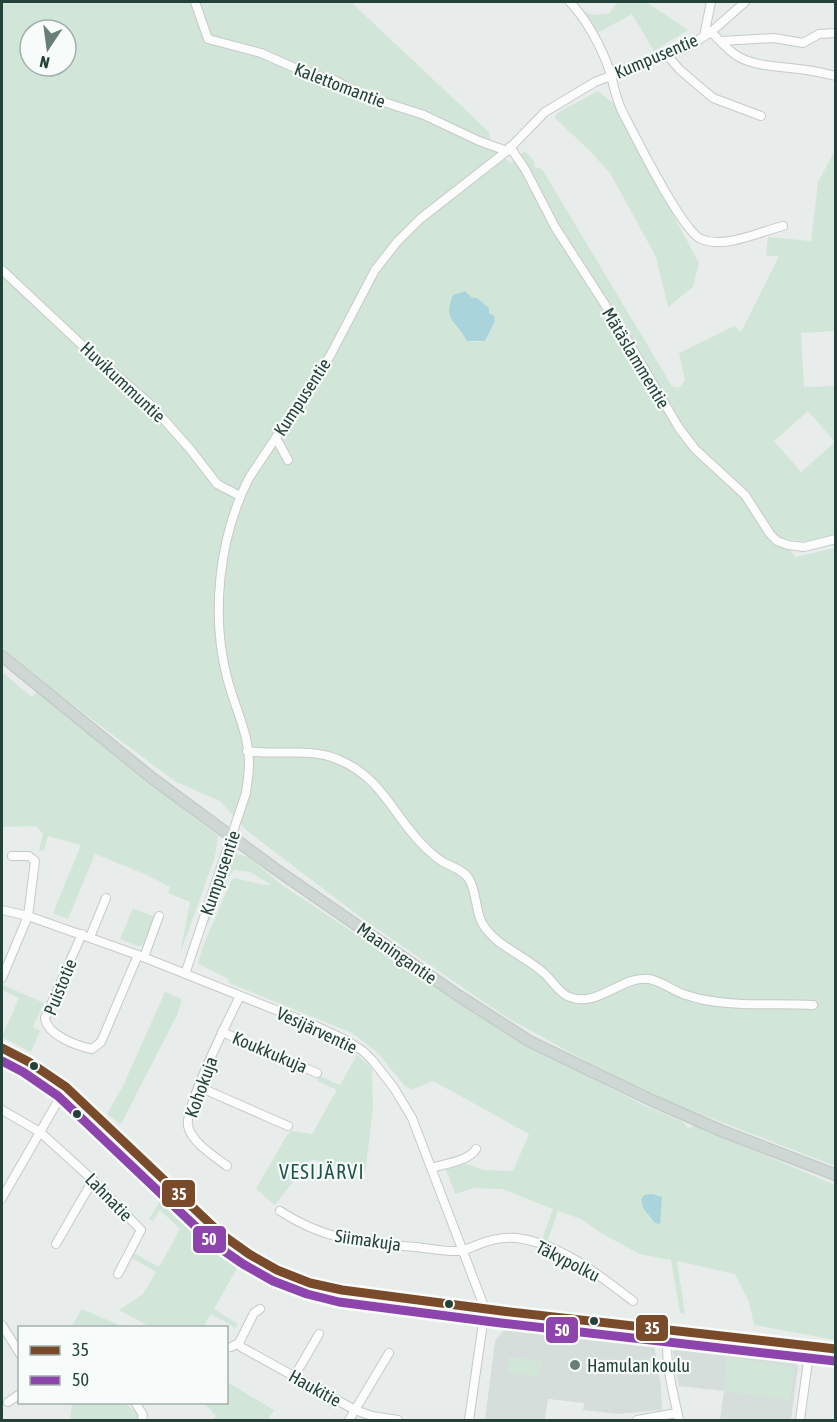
<svg xmlns="http://www.w3.org/2000/svg" width="837" height="1422" viewBox="0 0 837 1422" font-family="'Asap Condensed',sans-serif">
<rect width="100%" height="100%" fill="#e8edeb"/>
<g fill="#d6dedb">
<polygon points="506,1327 654,1344 661,1386 662,1410 618,1414 583,1410 584,1403 548,1399 545,1420 485,1420 495,1341"/>
<polygon points="678,1347 794,1361 798,1367 791,1420 720,1420 724,1391 679,1386 673,1352"/>
</g>
<g fill="#d1e6d8" fill-rule="evenodd">
<path d="M2,2H351L489,132L492,146L510,163L525,151L534,161L535,167L542,169L672,386L678,388L685,381L679,353L734,326L741,332L779,256H766L768,237L811,241L818,182L835,150V331L801,333L804,387L835,386V536L808,542L782,538L795,557L835,548V1166L654,1096L580,1058L506,1017L367,922L247,831L220,801L176,782L65,699L2,647ZM30,30H66V66H30ZM451,299L495,321L485,341L474,342C459,328 444,322 451,299ZM808,411L835,442L801,472L774,441Z"/>
<polygon points="617,2 646,2 688,30 654,51 632,14 592,36 583,11 594,15 610,13"/>
<polygon points="598,91 613,103 699,263 693,287 668,307 656,257 610,173 590,151 554,117 561,111"/>
<polygon points="2,672 32,697 38,691 135,772 218,836 215,857 180,954 190,902 168,893 170,887 147,875 95,854 68,919 53,913 81,845 48,836 44,851 39,851 43,834 36,826 2,827"/>
<polygon points="234,853 248,857 282,885 500,1030 645,1106 683,1122 687,1128 696,1126 835,1185 835,1340 754,1325 749,1302 735,1274 677,1261 685,1314 680,1313 671,1260 639,1254 601,1233 581,1219 558,1211 547,1242 542,1240 553,1209 502,1189 475,1188 455,1194 445,1167 459,1161 484,1170 513,1171 529,1134 433,1081 411,1090 404,1085 378,1053 352,1033 229,983 228,979 201,965 198,963 203,946 231,881 234,878 265,885 271,885 250,872 234,870 228,878 209,922 206,924"/>
<polygon points="133,908 155,917 143,945 139,947 120,939"/>
<polygon points="3,985 44,1003 33,1027 40,1031 31,1052 2,1037 19,998 2,990"/>
<polygon points="165,992 182,999 177,1015 121,1124 107,1114 123,1086"/>
<polygon points="357,1055 372,1068 373,1109 365,1174 311,1159 275,1205 256,1189 287,1135 291,1131 312,1134 337,1090 317,1081 319,1076 340,1085"/>
<polygon points="162,1197 207,1240 239,1265 214,1309 238,1324 236,1328 211,1314 203,1327 150,1327 119,1310 143,1294 156,1272 132,1258 134,1253 159,1267 180,1229 160,1210 153,1221 149,1219"/>
<polygon points="82,1309 124,1327 71,1327"/>
<polygon points="509,1357 542,1361 539,1377 507,1372"/>
<polygon points="726,1357 794,1367 790,1400 724,1391"/>
<polygon points="227,1382 274,1410 268,1420 212,1420 216,1416 204,1403 226,1402"/>
<polygon points="72,1402 125,1403 145,1420 70,1420"/>
</g>
<g fill="#a9d4db">
<path d="M465,291L472,298H477L489,308V313L494,316L495,321L485,341H467C457,321 442,321 453,295Z"/>
<polygon points="652,1194 662,1197 660,1224 655,1223 643,1208 641,1199 644,1195"/>
</g>
<g fill="none" stroke-linecap="round" stroke-linejoin="round">
<g stroke="#c5cac8" stroke-width="10">
<g id="minor">
<polyline points="195,2 208,39 261,53 304,72 334,80 362,95 424,115 479,141 507,151"/>
<path d="M570,2C587,20 602,48 610,72C614,86 616,100 623,113C635,136 682,231 701,239C726,249 758,232 783,226"/>
<path d="M711,32C720,40 728,51 739,57C757,67 779,66 799,69C811,70 823,73 836,76"/>
<polyline points="704,36 711,2"/>
<polyline points="722,41 774,38 803,43 819,34 836,33"/>
<polyline points="667,55 680,70 713,98 761,116"/>
<polyline points="510,147 525,169 555,227 622,331 679,428 695,449 745,495 770,534 777,541 788,545 804,547 836,539"/>
<polyline points="2,270 82,345 150,404 190,449 217,484 240,496"/>
<polyline points="276,438 288,460"/>
<path d="M247,751C276,756 309,747 337,759C385,778 394,820 429,851C433,855 438,859 443,862C452,867 464,870 469,879C477,893 475,909 482,923C495,946 526,956 545,974C552,981 559,992 567,996C597,1010 621,975 649,979C661,981 672,990 683,994C688,996 694,997 700,999C738,1007 775,1003 813,1005"/>
<polyline points="2,910 28,916 138,955 316,1026 346,1040 363,1051 373,1061 394,1088 412,1118 485,1309 469,1420"/>
<path d="M82,934L45,1018C47,1035 77,1046 92,1049L101,1042L138,955"/>
<polyline points="90,937 106,898"/>
<polyline points="144,957 159,916"/>
<path d="M185,974L246,793C247,784 249,774 249,766C250,736 235,708 228,681C210,616 219,537 249,478L330,356L375,270L397,242L420,219L507,151L545,112L595,82L687,47L711,32L745,2"/>
<polyline points="2,978 28,916 35,861 29,856 12,856"/>
<polyline points="222,1032 317,1073"/>
<polyline points="2,1048 29,1062 66,1087 221,1234 249,1254 277,1270 310,1283 342,1290 502,1311 836,1349"/>
<polyline points="199,1087 288,1126"/>
<polyline points="2,1110 40,1132 93,1180 141,1230 118,1274"/>
<path d="M227,1166C214,1156 192,1143 188,1126C184,1109 230,1016 240,996"/>
<path d="M431,1168C444,1164 469,1161 476,1149"/>
<polyline points="2,1198 66,1087"/>
<path d="M280,1211C326,1241 361,1242 415,1247C429,1248 445,1252 460,1251C466,1250 472,1247 477,1245C489,1240 504,1237 517,1238C561,1244 599,1275 633,1301"/>
<polyline points="56,1244 93,1180"/>
<polyline points="2,1325 20,1354"/>
<path d="M668,1331C664,1361 673,1391 679,1420"/>
<polyline points="239,1343 241,1347 355,1410 372,1416 398,1420"/>
<polyline points="239,1343 254,1313 260,1309"/>
<polyline points="231,1347 239,1343"/>
<polyline points="294,1377 319,1334"/>
<polyline points="8,1402 20,1394"/>
<polyline points="135,1402 143,1415 142,1420"/>
<polyline points="349,1420 389,1353"/>
<polyline points="637,1420 677,1413"/>
<polyline points="800,1420 810,1346"/>
</g>
</g>
<g stroke="#c3ccc9" stroke-width="13">
<polyline id="major" points="2,656 152,778 274,868 459,996 529,1041 653,1101 722,1131 836,1175"/>
</g>
<use href="#minor" stroke="#fcfcfc" stroke-width="8"/>
<use href="#major" stroke="#cfd7d5" stroke-width="10"/>
<g stroke="#f7fbf9" stroke-width="14">
<polyline id="bus-1" points="2,1048 29,1062 66,1087 221,1234 249,1254 277,1270 310,1283 342,1290 502,1311 836,1349"/>
</g>
<g stroke="#f7fbf9" stroke-width="14">
<polyline id="bus-2" points="2,1061 23,1072 58,1096 214,1244 243,1264 273,1281 307,1294 339,1302 501,1323 835,1361"/>
</g>
<use href="#bus-1" stroke="#7a4b2a" stroke-width="9"/>
<use href="#bus-2" stroke="#8e44ad" stroke-width="9"/>
</g>
<g fill="#24423a" stroke="#f7fbf9" stroke-width="2">
<circle cx="34" cy="1066" r="5"/>
<circle cx="77" cy="1114" r="5"/>
<circle cx="449" cy="1304" r="5"/>
<circle cx="594" cy="1321" r="5"/>
</g>
<circle fill="#697e78" stroke="#f7fbf9" stroke-width="2" cx="575" cy="1365" r="6"/>
<g text-anchor="middle" dominant-baseline="central" stroke-width="4.5" stroke-linejoin="round" paint-order="stroke">
<g font-size="18" fill="#24423a" stroke="#f7fbf9">
<text transform="translate(656 56) rotate(-23)">Kumpusentie</text>
<text transform="translate(340 85) rotate(21)">Kalettomantie</text>
<text transform="translate(636 358) rotate(59)">Mätäslammentie</text>
<text transform="translate(123 382) rotate(43)">Huvikummuntie</text>
<text transform="translate(302 397) rotate(-57)">Kumpusentie</text>
<text transform="translate(220 873) rotate(-71)">Kumpusentie</text>
<text transform="translate(397 953) rotate(35)">Maaningantie</text>
<text transform="translate(60 987) rotate(-68)">Puistotie</text>
<text transform="translate(317 1030) rotate(25)">Vesijärventie</text>
<text transform="translate(270 1052) rotate(23)">Koukkukuja</text>
<text transform="translate(201 1087) rotate(-70)">Kohokuja</text>
<text transform="translate(109 1197) rotate(46)">Lahnatie</text>
<text transform="translate(368 1240) rotate(8)">Siimakuja</text>
<text transform="translate(568 1261) rotate(27)">Täkypolku</text>
<text transform="translate(315 1388) rotate(29)">Haukitie</text>
</g>
<g font-size="18" fill="#24423a" stroke="#f7fbf9" text-anchor="start">
<text x="587" y="1365">Hamulan koulu</text>
</g>
<g font-size="20" letter-spacing="1.5" fill="#1f5548" stroke="#f7fbf9">
<text x="322" y="1171">VESIJÄRVI</text>
</g>
</g>
<g stroke="#f7fbf9" stroke-width="2">
<rect x="161" y="1179" width="35" height="29" rx="6" fill="#7a4b2a"/>
<rect x="192" y="1225" width="35" height="29" rx="6" fill="#8e44ad"/>
<rect x="635" y="1314" width="34" height="28" rx="6" fill="#7a4b2a"/>
<rect x="545" y="1316" width="34" height="28" rx="6" fill="#8e44ad"/>
</g>
<g font-size="16" text-anchor="middle" font-weight="bold" fill="#fff">
<text x="179" y="1200">35</text>
<text x="209" y="1245">50</text>
<text x="652" y="1334">35</text>
<text x="562" y="1336">50</text>
</g>
<rect width="837" height="1422" fill="none" stroke="#24423a" stroke-width="6"/>
<rect x="18" y="1326" width="210" height="78" fill="#f7fbf9" stroke="#a3b1ad" stroke-width="1.5"/>
<rect x="30" y="1346" width="30" height="9" fill="#7a4b2a" stroke="#a3b1ad" stroke-width="1.5"/>
<text x="72" y="1356" font-size="18" fill="#24423a">35</text>
<rect x="30" y="1376" width="30" height="9" fill="#8e44ad" stroke="#a3b1ad" stroke-width="1.5"/>
<text x="72" y="1386" font-size="18" fill="#24423a">50</text>
<g transform="translate(48 48) rotate(193)"><circle r="28" fill="#f7fbf9" stroke="#a3b1ad" stroke-width="1.5"/>
<path d="M0-4.5L10 22L0 15L-10 22Z" fill="#697e78"/>
<text y="-9" font-size="16" font-weight="bold" text-anchor="middle" fill="#24423a">N</text>
</g>
</svg>
